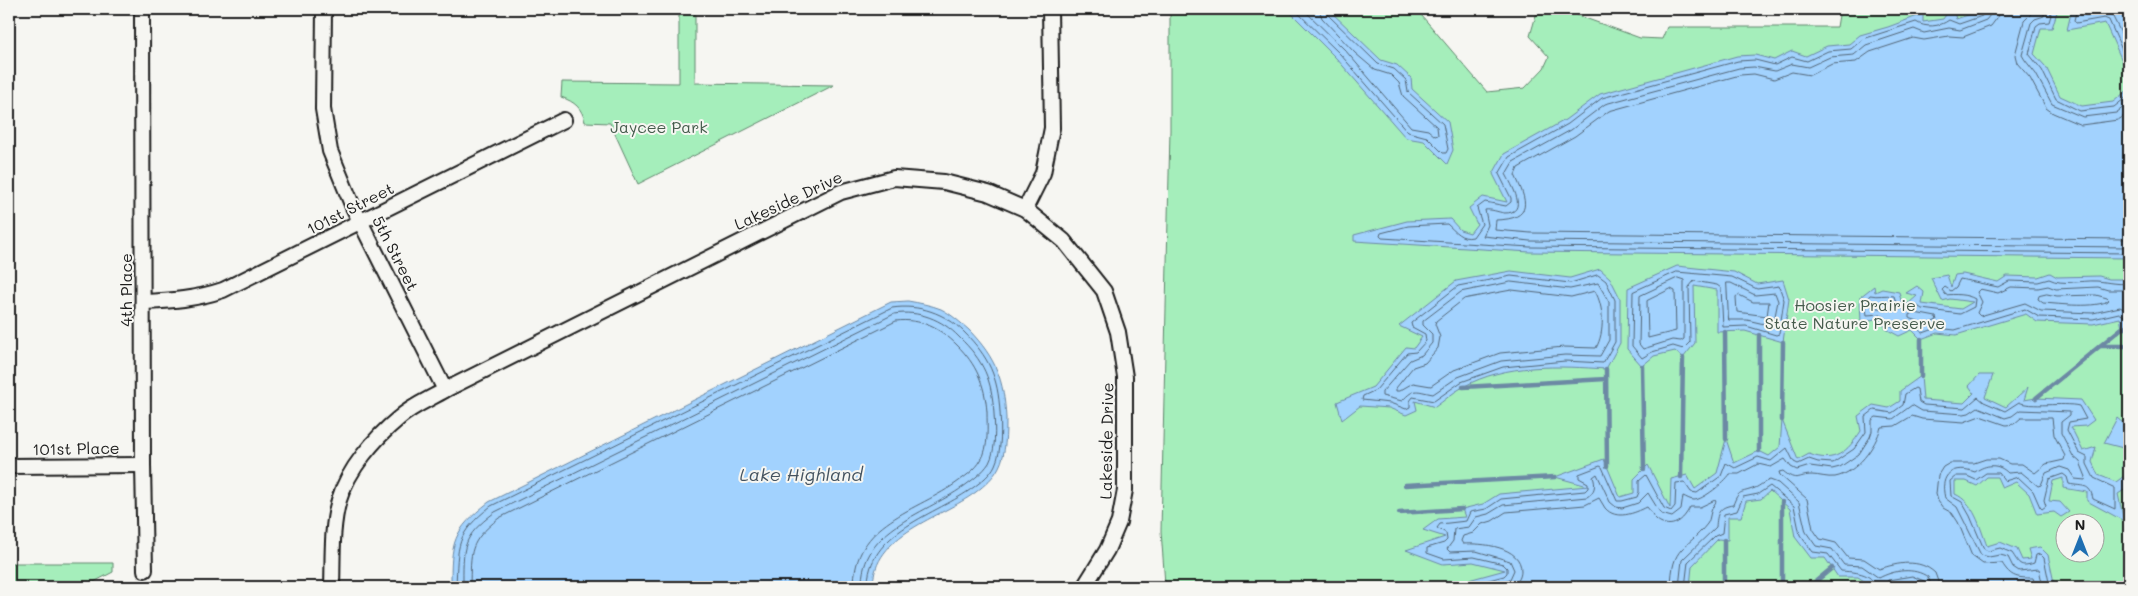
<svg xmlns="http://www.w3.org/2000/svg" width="2138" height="596" viewBox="0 0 2138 596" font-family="Mali,sans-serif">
<rect width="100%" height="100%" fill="#f6f6f2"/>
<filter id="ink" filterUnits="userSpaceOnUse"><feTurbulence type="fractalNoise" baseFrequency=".02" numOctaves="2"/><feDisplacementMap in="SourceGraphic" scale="10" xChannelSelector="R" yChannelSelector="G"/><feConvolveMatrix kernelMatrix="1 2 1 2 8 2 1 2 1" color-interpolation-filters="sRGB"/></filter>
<g filter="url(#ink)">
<g fill="#a5eebb" stroke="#60856c" fill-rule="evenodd">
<path d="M679,9H695V83L834,85L638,184L610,123L585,122C582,108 575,102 561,97L562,82L679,83Z"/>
<path d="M1170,9H1416L1487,92L1525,88L1544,68L1549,57L1530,36L1536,15L1563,10L1640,38L1662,39L1667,27H1837L1840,9H2129V587H1170L1165,584L1161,531L1170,130ZM2066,524H2096V554H2066Z"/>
<polygon points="9,563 113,563 113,572 88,585 9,587"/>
</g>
<g fill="#a2d2fe" stroke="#6c89a4">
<polygon points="1287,9 1328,9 1381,60 1397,65 1411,78 1412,89 1448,122 1453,150 1447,164 1424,141 1406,138 1336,58"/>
<polygon points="1950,9 1953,9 1956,19 1986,9 2009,10 2010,9 2049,9 2057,12 2052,28 2041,28 2034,54 2046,67 2060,96 2082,106 2113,102 2129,89 2124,65 2105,23 2067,30 2072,9 2129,9 2129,258 1530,252 1354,241 1354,235 1407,221 1450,219 1460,230 1470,233 1477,224 1469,208 1483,197 1507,202 1493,174 1504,154 1565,120 1600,94 1737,56 1755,55 1774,60 1792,51 1806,56 1827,46 1849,44 1860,35 1888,27 1923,14 1923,22 1943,19"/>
<polygon points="1677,266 1734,272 1757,284 1783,280 1789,299 1783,342 1745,331 1717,332 1717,290 1694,286 1695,343 1683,358 1675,351 1654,356 1642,366 1627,349 1628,288"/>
<path d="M1600,269L1610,278L1620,298V343L1606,369C1560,366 1505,363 1463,387C1453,392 1444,401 1435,407L1415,401L1417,410L1406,415L1389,408L1360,406L1342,420L1337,402L1373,387L1406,347L1414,348L1422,337L1399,326L1456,281L1511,271L1570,278Z"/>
<polygon points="2050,273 2057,277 2099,276 2109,279 2127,279 2129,276 2129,323 2122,328 2120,318 2093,324 2037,322 2026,314 1956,335 1937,333 1921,339 1912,330 1899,336 1886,329 1880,318 1870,320 1869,327 1861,323 1860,297 1874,286 1875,292 1882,289 1899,292 1902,305 1909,303 1917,296 1906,293 1917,286 1924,292 1922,304 1961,309 1973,302 1950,299 1942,301 1931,278 1947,275 1951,287 1955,275 1963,274 1998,282 2007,276 2038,277"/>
<path d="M908,301C919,303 931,305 941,309C951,314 961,323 969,330C996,358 1004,380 1006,418C1006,433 1006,454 999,467C994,477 985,485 976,492C940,519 873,533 873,587H451C451,542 452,531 489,502L891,302Z"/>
<path d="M1979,375H1993L1985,397L2006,407L2028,387L2024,400L2036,398L2081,400L2094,420L2086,426L2071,427L2083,451L2096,447L2092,462L2098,475L2116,482L2128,473L2122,467L2129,461V487L2118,494L2124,521L2087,501V492L2063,488V478L2053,481L2049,501L2060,502L2069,512L2061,517L2054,512L2037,514L2029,494L2016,482L2002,488L1997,477H1987L1977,486L1966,481H1955V494C1974,502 1980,527 1987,546L2000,542L2017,549L2022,560L2031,559L2028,549L2040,547L2048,555L2055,587H1926L1912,581L1873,587L1858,577H1838L1825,558H1811L1795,537L1790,509L1770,491L1761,499L1746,501L1741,517H1728V540L1718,539L1692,566L1690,587H1486L1454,584L1505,570L1473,562L1443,564L1406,550L1445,537L1423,530L1438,519L1465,517L1462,509L1483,504L1499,494L1588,486L1555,477L1604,459L1620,497L1634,493V479L1648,465L1670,508L1671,479L1687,475L1695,489L1717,473L1726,439L1734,463L1759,451L1769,456L1780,447L1782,420L1798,460L1809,454C1835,464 1847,452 1861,431L1858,416L1873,405L1889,408L1900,401V391L1921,376L1923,400L1964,403L1974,393L1969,386Z"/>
<polygon points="2117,418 2129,428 2129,460 2127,449 2104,443"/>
</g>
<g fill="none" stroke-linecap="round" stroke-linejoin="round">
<g stroke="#526576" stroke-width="1">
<polyline points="1294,9 1340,54 1408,132 1427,137 1443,153 1446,153 1448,149 1443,124 1408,92 1406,80 1394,69 1378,64 1327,14 1325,9"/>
<polyline points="1303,9 1345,50 1411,127 1428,130 1435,136 1438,135 1437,127 1403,96 1399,83 1391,75 1375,70 1355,53 1322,18 1319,9"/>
<path d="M1985,9L1982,16L1959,24L1949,20C1940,27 1925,28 1916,22L1863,39L1851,49L1828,51L1807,61L1792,57L1775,65L1755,60L1738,61L1602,98L1568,124L1509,157L1499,174L1511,198V202L1506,206L1485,202L1477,208L1482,224L1473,237C1461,240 1455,231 1447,224L1408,226L1381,233L1380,236L1382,238L1530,247L2129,253"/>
<path d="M1991,9L1990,15L1986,20L1960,30L1949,28L1924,33L1914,29L1866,45L1854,55L1830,57L1808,67L1792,64L1775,71L1754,67L1739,68L1605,104L1571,130L1513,162L1506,174C1511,184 1530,214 1504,213C1498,212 1491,209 1485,210L1488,225L1483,236L1530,241L2129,247"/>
<path d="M1999,9L1997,18L1991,26L1963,37L1949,36L1924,40L1913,38L1870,52L1856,62L1832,64L1810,75L1792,72L1774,79L1754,74L1740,75L1609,111L1575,136L1518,168L1515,175C1527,201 1534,219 1496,220L1495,230L1531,233L2129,239"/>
<polyline points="2036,9 2024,21 2015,55 2017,63 2030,78 2046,108 2053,113 2081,125 2118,120 2129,113"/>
<polyline points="2044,9 2044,16 2035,19 2031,23 2022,55 2025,60 2036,74 2052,104 2083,117 2116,113 2129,103"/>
<polyline points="2050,9 2051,15 2049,22 2040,23 2036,26 2029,54 2042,70 2056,99 2080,111 2114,107 2129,95"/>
<polyline points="2077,9 2074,20 2076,23 2104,18 2109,20 2129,66"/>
<polyline points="2083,9 2085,15 2103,12 2112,15 2129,49"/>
<polygon points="1677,272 1732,277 1757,289 1779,286 1784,300 1779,334 1776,335 1746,326 1723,327 1721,288 1717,285 1694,281 1689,287 1690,342 1683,349 1673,346 1652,352 1642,358 1632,346 1633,292"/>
<polygon points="1598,275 1606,281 1615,300 1615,342 1603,363 1565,361 1503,367 1461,382 1434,401 1413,397 1410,401 1410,407 1406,409 1390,403 1362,400 1363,396 1376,390 1407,353 1416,352 1426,341 1425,334 1412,327 1411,323 1458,286 1511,276 1570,283"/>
<polygon points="1678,278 1684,280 1684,339 1681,341 1672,340 1643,349 1639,344 1640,296"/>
<path d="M1511,282L1570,289L1598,283L1609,302V340L1600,356L1565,355L1501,361L1458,377L1433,394C1416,391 1415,387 1402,401L1382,396V392L1410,360L1422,355L1432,343V334L1423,325V321L1461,292Z"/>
<polygon points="1727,283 1731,283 1755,295 1775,293 1778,301 1773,326 1747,320 1729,320"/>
<path d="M2129,283C2118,285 2108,282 2097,281C2081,280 2063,286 2049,279L2038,282L2009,281L1998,287L1960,279L1956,287L1951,291L1945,287L1942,290L1946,295C1953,294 1967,294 1975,299L1974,307L1960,314L1922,309L1916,305L1901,309L1897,306L1894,296C1885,294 1878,297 1870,295L1865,301L1867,315L1881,314L1890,325L1898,330L1912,325L1923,333L1937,328L1955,330L2025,309L2039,317L2093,319L2119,313L2129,319"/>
<polygon points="1671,289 1675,291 1676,331 1648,338 1647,301"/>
<path d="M1512,290L1571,297L1595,291C1604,307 1605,332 1596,348L1564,347L1500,353L1454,370L1431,386L1413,383L1399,391H1396V388L1413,367L1425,363L1438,348L1440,337L1435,324L1436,321L1464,299Z"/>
<polyline points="2129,290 2108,290 2098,287 2056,289 2048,286 2038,288 2011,287 1998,293 1980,289 1977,292 1982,302 1977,313 1980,316 2025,303 2041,311 2093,313 2120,307 2129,312"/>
<path d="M2047,294L2057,296L2096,295L2107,298L2109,300C2097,309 2059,304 2043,303L2038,299L2039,296Z"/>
<polygon points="1739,295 1753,302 1769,302 1767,316 1737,312 1736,297"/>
<polygon points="1884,301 1889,302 1890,310 1872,307 1873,303 1877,304"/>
<polygon points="1915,313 1936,317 1937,320 1924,326 1918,321 1909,318 1909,315"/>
<path d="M456,587C458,544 455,535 491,506L892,308C919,304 945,313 964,332C989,357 998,377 1000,412C1001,428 1002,450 995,465C991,474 982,481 974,487C937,515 866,531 868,587"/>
<path d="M463,587C463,546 461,538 495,512L894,314C918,310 942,319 959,337C984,361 992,380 994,414C995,429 996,450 989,463C983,472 975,478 967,484C928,514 860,527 862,587"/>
<path d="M470,587C471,550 468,543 499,518L896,321C920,318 940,328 957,345C976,364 985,384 987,412C987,426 989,448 981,460C976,469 967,475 959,481C917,512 853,521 854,587"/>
<path d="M1468,587L1470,585L1504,576L1507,573V568L1503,564L1474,557L1444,559L1427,553V548L1444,543L1447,540L1446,533L1437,528L1440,524L1466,521L1470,512L1486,509L1501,499L1585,491L1588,488V483L1579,478V474L1600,466L1602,467L1617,501H1622L1637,497L1639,492V481L1646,475L1664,508L1671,511L1675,506L1676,483L1684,482L1691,492L1697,493L1721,476L1726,463L1735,468L1758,457L1771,461L1787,448L1794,462L1798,464L1809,459L1818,462L1833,463L1854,449L1866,432L1865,417L1874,410L1892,413L1903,405L1905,394L1915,388L1917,389L1919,402L1924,405L1965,408L1978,397L1984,402L2005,411L2019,402C2029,408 2064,402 2079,406L2086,419L2069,422L2067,430L2079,453L2087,457V464L2094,478L2115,488V509L2093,499C2090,483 2083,487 2069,484L2067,477L2063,474L2049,479L2044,500L2046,506L2042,509L2040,507L2033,491L2018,477L2005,481L1999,473H1986L1976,480L1967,476H1956L1950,481L1951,496L1962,502L1970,516L1984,549L1988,551L2000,548L2012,553C2019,563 2019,568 2034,563L2036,555L2040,554L2044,558L2050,587"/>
<path d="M1485,587L1510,579L1514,570L1510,561L1476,551L1450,552L1447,549L1453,541L1454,529L1469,527L1476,517L1488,514L1503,505L1587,497C1595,492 1596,485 1593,477L1597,474L1610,502L1616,507L1622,508L1638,503L1648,493L1661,514L1672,517L1681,510L1683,496C1686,497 1690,500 1694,500C1703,500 1725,482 1730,474H1739L1758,464L1771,467L1785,459L1791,467L1797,470L1810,466L1832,469L1840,467L1859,454L1870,437L1872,431V420L1876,417L1893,419L1912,405L1922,411L1964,414L1969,413L1978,407L2005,418L2012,416L2020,410L2070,412V415L2061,422V433L2073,456L2080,462L2086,477L2085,480L2075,479L2069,470L2060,467L2046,473L2041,485L2038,486L2021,472L2008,473C1998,463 1986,464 1975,472C1953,464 1939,474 1945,498L1957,507L1981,555L1989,557L2000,555L2008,557L2013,567L2019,571L2039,569L2043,587"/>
<path d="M1512,587C1517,583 1521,578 1521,571C1522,546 1481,543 1463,544L1461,541L1463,536L1473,533L1482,524L1492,521L1506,512L1585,505L1599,498C1601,501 1603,505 1605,508C1616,521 1635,513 1647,507C1651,511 1653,517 1657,520C1672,531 1684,520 1690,507H1700L1715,500L1716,502C1709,510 1711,519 1707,524C1685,552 1672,544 1671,587"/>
<path d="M1679,587L1682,560L1716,527C1717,514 1718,507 1733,505C1739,489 1740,494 1755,488C1760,486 1763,482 1770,480L1778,483L1799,502L1806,532L1816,546L1832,549L1844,565L1862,566L1879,578C1894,570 1914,567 1928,577L1932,587"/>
<path d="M1685,587L1688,562L1715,536L1722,533L1724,514L1737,511L1743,497L1758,494L1770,486L1794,506L1800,535L1813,552L1828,554L1841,571C1853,572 1873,572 1875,587"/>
<polyline points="1884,587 1888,580 1912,576 1924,581 1926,587"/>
<path d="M1940,587L1935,573C1919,558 1898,563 1879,569L1864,559L1848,558L1836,543L1820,539L1813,529L1807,499L1780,475L1779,472L1783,471C1797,483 1798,475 1812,475C1819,475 1827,478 1835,477C1857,473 1876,446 1881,427L1895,426L1912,416L1922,419L1964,422L1980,416L2006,425L2014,424L2021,418H2052L2054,435L2065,456L2064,460L2046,464L2035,473L2022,464H2010L1999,459H1986L1974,463H1950L1943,467L1938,475L1936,494L1938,501L1943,508L1952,513L1958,522L1972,556L1983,564L2002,563C2011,578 2018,578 2033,578L2036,587"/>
</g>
<g stroke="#6c89a4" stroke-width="4.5">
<polyline points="1725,332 1726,439"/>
<polyline points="1759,335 1759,451"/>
<polyline points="1921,339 1921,376"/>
<polyline points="2100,346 2129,346"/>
<polyline points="1642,366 1644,469"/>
<polyline points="1606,369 1607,466"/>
<polyline points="1463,387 1606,379"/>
<polyline points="2036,398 2122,328 2129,328"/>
<polyline points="1782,420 1783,342"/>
<polyline points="1681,477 1683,358"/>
<polyline points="1405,485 1555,477"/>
<polyline points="1399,513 1462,509"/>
<polyline points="1724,540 1724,587"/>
<polyline points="1782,585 1782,502"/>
<polyline points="1809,587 1832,568"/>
</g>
<g stroke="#1c1c1c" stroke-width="18">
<g id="minor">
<polyline points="142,9 143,465 145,570"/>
<polyline points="324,9 323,109 330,151 353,207 445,390"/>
<polyline points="1025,209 1043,173 1052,128 1050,9"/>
<path d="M143,302C171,301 196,299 223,290L564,120"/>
<polyline points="9,466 143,465"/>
<path d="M332,587C333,559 331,528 339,500C348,469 375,438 399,418C412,406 430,399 445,390L841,192L894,178L944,182L988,193L1025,209L1064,241L1104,291L1118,332L1125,377V490L1119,522L1107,550L1084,587"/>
</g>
</g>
<use href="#minor" stroke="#f6f6f2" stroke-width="14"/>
</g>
</g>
<g text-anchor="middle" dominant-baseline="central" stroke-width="4" stroke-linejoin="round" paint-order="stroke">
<g font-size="16" fill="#455b4c" stroke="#f6f6f2">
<text x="659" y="126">Jaycee Park</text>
<text x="1855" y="304">Hoosier Prairie<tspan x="1855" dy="18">State Nature Preserve</tspan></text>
</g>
<g font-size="16" fill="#1c1c1c" stroke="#f6f6f2">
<text transform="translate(788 200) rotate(-25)">Lakeside Drive</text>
<text transform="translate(350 208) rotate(-27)">101st Street</text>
<text transform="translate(396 253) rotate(63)">5th Street</text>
<text transform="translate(125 290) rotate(-90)">4th Place</text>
<text transform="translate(1106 441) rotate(-89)">Lakeside Drive</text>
<text transform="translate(76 448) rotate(-1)">101st Place</text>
</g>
<g font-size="18" font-style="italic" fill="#445360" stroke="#f6f6f2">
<text x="801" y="474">Lake Highland</text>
</g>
</g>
<rect width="2138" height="596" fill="none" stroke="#f6f6f2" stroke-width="30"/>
<rect x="15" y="15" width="2108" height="566" fill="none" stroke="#1c1c1c" stroke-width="2" filter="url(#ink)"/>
<g transform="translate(2080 538)"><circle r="24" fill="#f6f6f2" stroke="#9f9f9c"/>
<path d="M0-4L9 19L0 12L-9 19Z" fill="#1f6fb2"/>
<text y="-8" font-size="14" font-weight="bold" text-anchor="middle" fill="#1c1c1c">N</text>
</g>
</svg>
